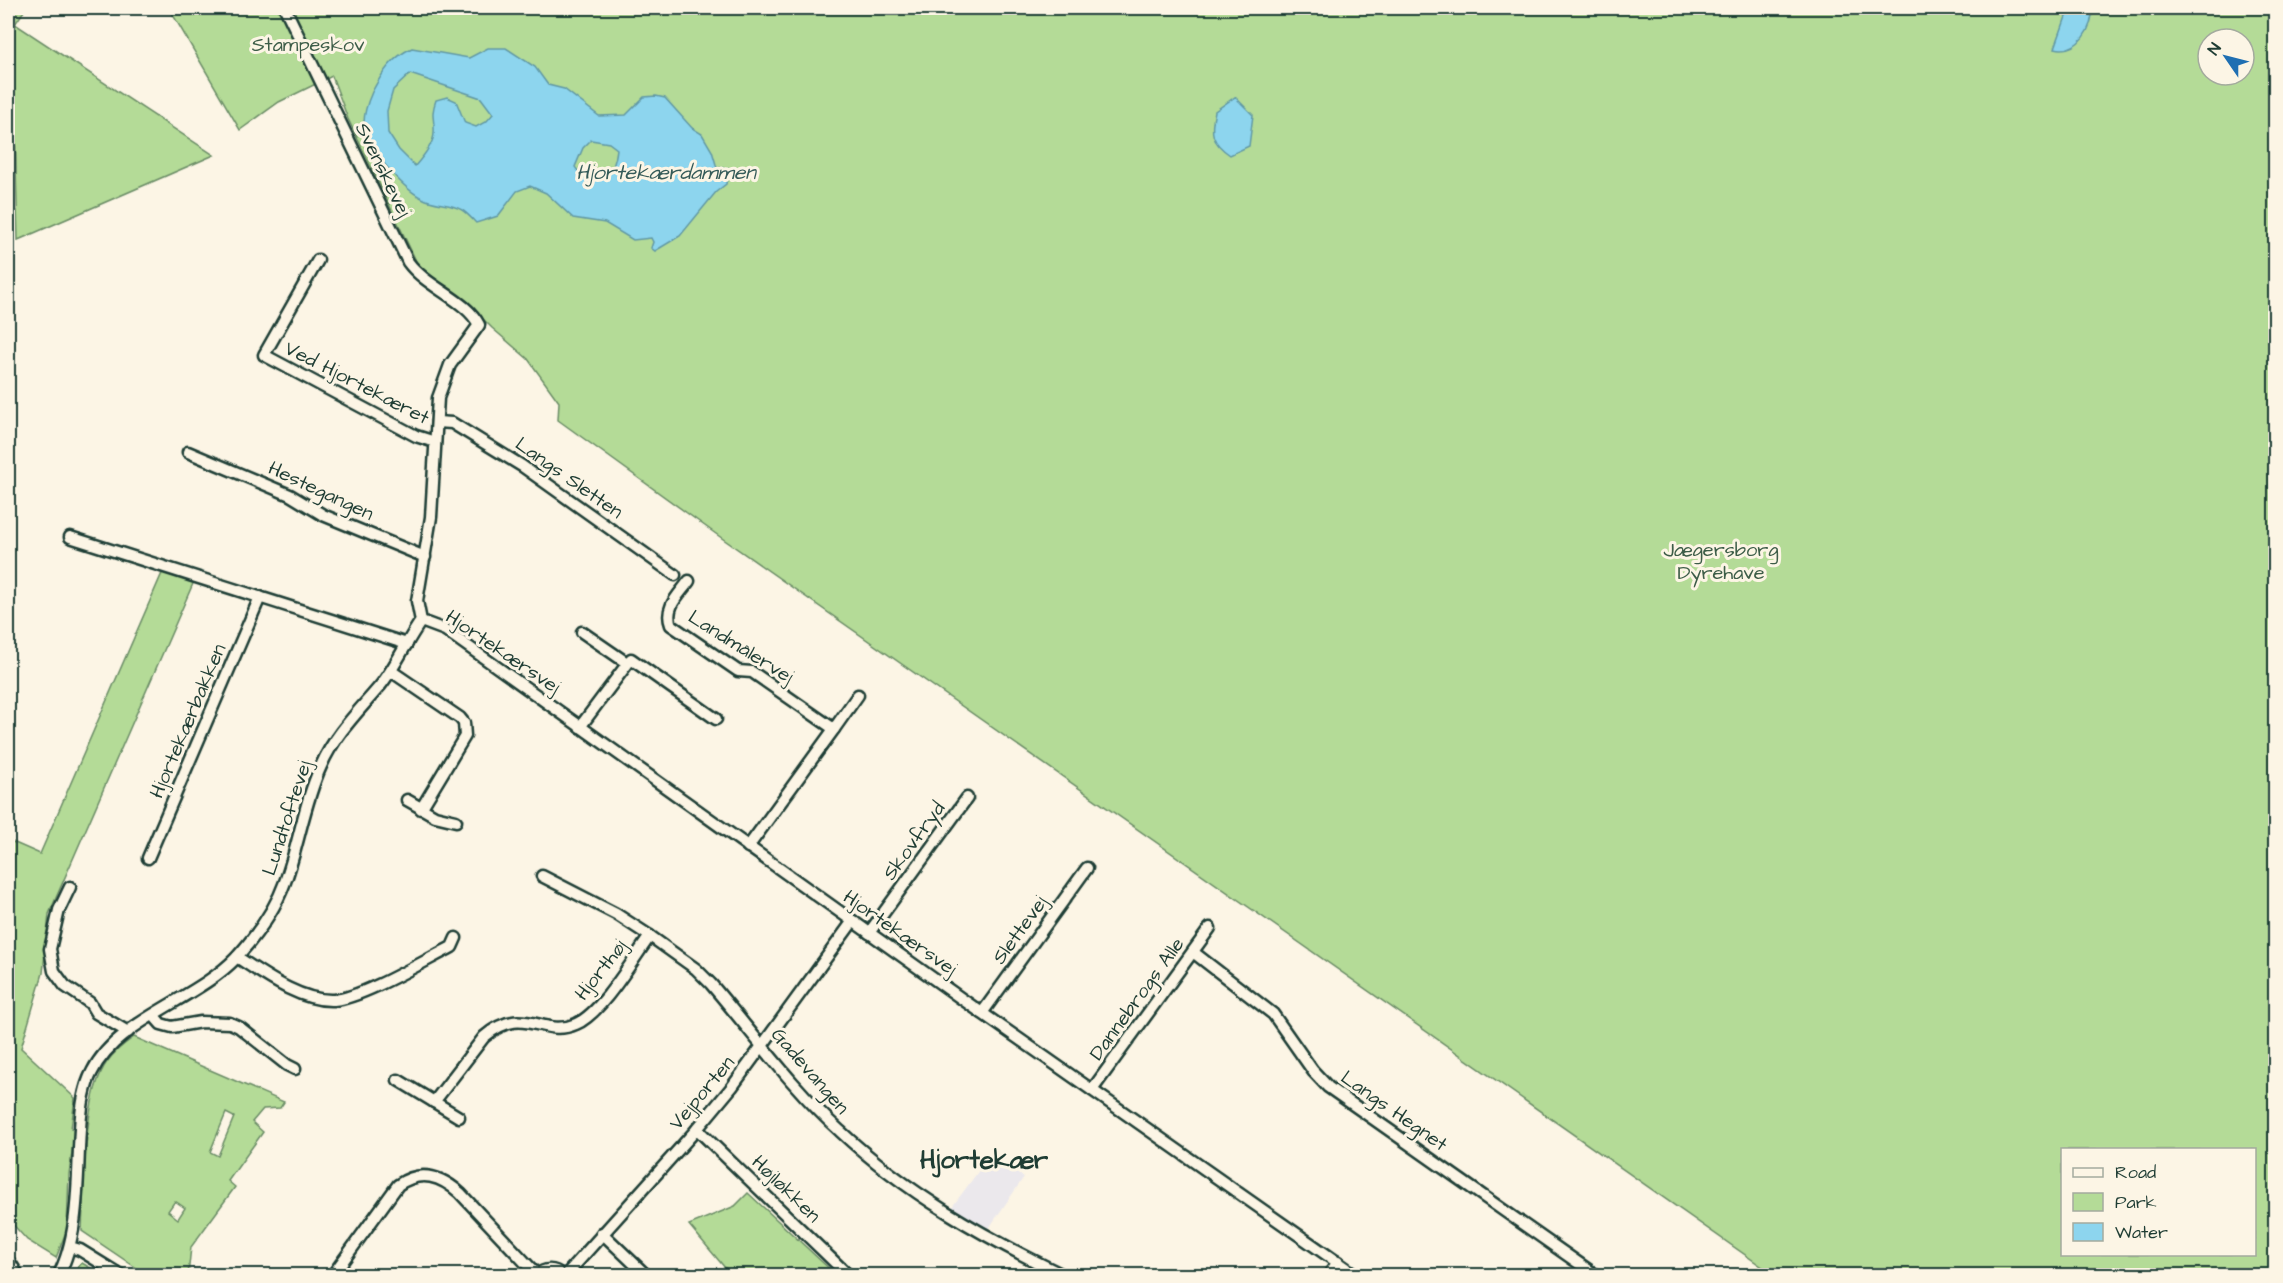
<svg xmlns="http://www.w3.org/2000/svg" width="2283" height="1283" viewBox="0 0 2283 1283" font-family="'Architects Daughter',sans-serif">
<rect width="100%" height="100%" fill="#fcf5e5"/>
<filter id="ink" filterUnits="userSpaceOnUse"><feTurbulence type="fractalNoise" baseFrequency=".0167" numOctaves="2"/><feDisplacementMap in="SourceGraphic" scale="12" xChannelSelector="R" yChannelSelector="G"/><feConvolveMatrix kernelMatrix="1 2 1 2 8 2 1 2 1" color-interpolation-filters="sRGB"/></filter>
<g filter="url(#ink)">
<polygon fill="#ebe8ec" points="989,1157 1024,1177 987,1231 952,1207"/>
<g fill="#b4db97" stroke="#6a8c66" stroke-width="1.5" fill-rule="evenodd">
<polygon points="8,8 26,8 15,24 214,155 18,240 14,93 8,88"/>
<path d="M169,8H2275V1275H1774L716,534L558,420L559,402L528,359L492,328L467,303L418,265L348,119L332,76L279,102L240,130ZM2208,39H2244V75H2208ZM2062,1150H2254V1254H2062Z"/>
<polygon points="163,571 195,579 49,914 43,973 21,1048 75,1098 71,1129 75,1130 69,1174 67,1229 56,1258 27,1240 8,1219 8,840 40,854"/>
<path d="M134,1037L284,1102L280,1108L263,1109L252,1122L263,1132L228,1181L235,1187L191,1247L188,1275H147L82,1231C84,1190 83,1094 107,1062C114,1052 124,1044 134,1037ZM226,1113L234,1117L218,1156L210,1152ZM175,1201L185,1208L178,1219L168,1211Z"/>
<polygon points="748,1193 836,1275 731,1275 689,1225 735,1206"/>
<polygon points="82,1263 102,1275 75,1275 74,1272"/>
</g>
<g fill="#8dd5ee" stroke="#6198a4" stroke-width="1.5" fill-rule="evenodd">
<path d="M2069,8H2092C2094,27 2078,54 2055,48Z"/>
<path d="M412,48L469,58L488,48H506L535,67L548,85L564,89L599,116L626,115L644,97L656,96L665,98L692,128L702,134L712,151L717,168H729L726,184L716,192L680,236L655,251L651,248L653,242L651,238L633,240L605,223L573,218L546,193L530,186L517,191L498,216L476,223C472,219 467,213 462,210C451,203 434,205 422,198C402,188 365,147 364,123C364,113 368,101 372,92C382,73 392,57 412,48ZM410,74L481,98L493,114L487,121L476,127L465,123L456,101L447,97L436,100C430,117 435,118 434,133C434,144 422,158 415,166L399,150L388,133L387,111L393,90ZM591,140L609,143L617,149C614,174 607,182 582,176L575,167L583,148Z"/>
<path d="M1235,97L1253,115L1249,146L1230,155C1211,142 1210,133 1215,111Z"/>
</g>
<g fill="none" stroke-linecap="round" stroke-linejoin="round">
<g stroke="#1f3d34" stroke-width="15">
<g id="minor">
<path d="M285,8L408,262C426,287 467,300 479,325L450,365L438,398L431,517L417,601L421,621"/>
<polyline points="318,260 264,355 416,436 435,442"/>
<polyline points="437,422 452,423 522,466 675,575"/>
<polyline points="188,452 290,495 323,515 425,557"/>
<polyline points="70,537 407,644"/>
<path d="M689,581C679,595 664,607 671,625L738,671L752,672L834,729L748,847"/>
<polyline points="421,621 445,630 962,999 1357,1276"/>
<polyline points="582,632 627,663"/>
<polyline points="391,671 460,718 464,723 465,736 421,809"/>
<polyline points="580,727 631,659 716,719"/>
<polyline points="834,729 858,695"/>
<polyline points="407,800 435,816 456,821"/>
<polyline points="148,858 260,597"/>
<path d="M542,876L616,914L650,936L696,969L711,984C753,1033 792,1088 840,1131C906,1193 984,1237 1065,1276"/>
<polyline points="70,887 59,910 50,949 54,971 65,986 90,1003 96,1013 128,1032"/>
<polyline points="869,933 967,798"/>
<polyline points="1193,952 1273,1014 1313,1071 1328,1087 1597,1276"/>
<path d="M237,957C263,974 301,1002 334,1000C362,998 424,961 452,947L456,938"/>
<polyline points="982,1013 1087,868"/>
<polyline points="154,1016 161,1024 172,1027 201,1022 230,1023 239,1027 287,1065 295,1069"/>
<polyline points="398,1080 459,1117"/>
<polyline points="1092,1090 1210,928"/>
<path d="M434,1102L484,1037C524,1002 542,1039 576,1024C602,1013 633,959 650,936"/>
<polyline points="697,1129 849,1276"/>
<polyline points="602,1233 647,1276"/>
<polyline points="70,1247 80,1250 122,1276"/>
<path d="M58,1276C80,1236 77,1174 80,1129C81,1110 83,1089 92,1072C117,1020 196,1000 236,958C256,936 275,910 285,882C299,844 304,803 321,766C335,734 358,712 380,686C396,666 406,642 421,621"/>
<path d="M332,1276L398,1185C421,1169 441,1176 460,1193L537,1275"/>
<path d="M536,1276C545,1268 554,1268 563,1276"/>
<polyline points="565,1276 697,1129 732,1087 853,921"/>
<polyline points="1328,1276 1338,1262"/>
</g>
</g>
<g stroke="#1f3d34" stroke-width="21">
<polyline id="highway" points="8,1265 15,1276"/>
</g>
<use href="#minor" stroke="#fcf5e5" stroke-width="10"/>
<use href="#highway" stroke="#fcf5e5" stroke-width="16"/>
</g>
</g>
<g text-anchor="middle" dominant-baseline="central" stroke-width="6" stroke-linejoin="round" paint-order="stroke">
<g font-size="20" fill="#3d5d48" stroke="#fcf5e5">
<text x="308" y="45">Stampeskov</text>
<text x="1721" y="550">Jægersborg<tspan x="1721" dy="23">Dyrehave</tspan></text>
</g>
<g font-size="20" fill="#1f3d34" stroke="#fcf5e5">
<text transform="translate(383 170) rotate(64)">Svenskevej</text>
<text transform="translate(357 383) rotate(27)">Ved Hjortekæret</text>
<text transform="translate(569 478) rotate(35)">Langs Sletten</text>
<text transform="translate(321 491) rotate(25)">Hestegangen</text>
<text transform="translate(741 647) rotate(32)">Landmålervej</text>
<text transform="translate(503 652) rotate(34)">Hjortekærsvej</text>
<text transform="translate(188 721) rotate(-67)">Hjortekærbakken</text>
<text transform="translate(287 818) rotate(-72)">Lundtoftevej</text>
<text transform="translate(914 841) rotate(-54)">Skovfryd</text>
<text transform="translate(1020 930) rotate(-54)">Slettevej</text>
<text transform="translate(900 933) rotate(35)">Hjortekærsvej</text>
<text transform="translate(601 970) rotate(-52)">Hjorthøj</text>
<text transform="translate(1137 999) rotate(-54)">Dannebrogs Alle</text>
<text transform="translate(810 1071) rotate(49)">Gadevangen</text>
<text transform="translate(702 1093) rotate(-50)">Vejporten</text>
<text transform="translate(1394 1111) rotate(35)">Langs Hegnet</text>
<text transform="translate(786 1189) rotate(44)">Højløkken</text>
</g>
<g font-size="21" font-style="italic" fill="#355b59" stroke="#fcf5e5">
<text x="666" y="172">Hjortekærdammen</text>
</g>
<g font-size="26" font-weight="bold" fill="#1f3d34" stroke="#fcf5e5">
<text x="984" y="1160">Hjortekær</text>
</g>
</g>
<rect width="2283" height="1283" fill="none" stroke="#fcf5e5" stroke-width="30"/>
<rect x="15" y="15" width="2253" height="1253" fill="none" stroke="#1f3d34" stroke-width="2" filter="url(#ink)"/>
<rect x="2061" y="1148" width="195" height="108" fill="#fcf5e5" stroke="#a4ab9e" stroke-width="1.5"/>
<rect x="2073" y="1168" width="30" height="9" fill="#fcf5e5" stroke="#a4ab9e" stroke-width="1.5"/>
<text x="2115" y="1178" font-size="18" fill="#1f3d34">Road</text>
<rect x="2073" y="1193" width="30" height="18" fill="#b4db97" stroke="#a4ab9e" stroke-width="1.5"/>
<text x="2115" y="1208" font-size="18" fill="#1f3d34">Park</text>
<rect x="2073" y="1223" width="30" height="18" fill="#8dd5ee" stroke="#a4ab9e" stroke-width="1.5"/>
<text x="2115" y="1238" font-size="18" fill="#1f3d34">Water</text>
<g transform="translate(2226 57) rotate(305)"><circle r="28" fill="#fcf5e5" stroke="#a4ab9e" stroke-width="1.5"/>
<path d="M0-4.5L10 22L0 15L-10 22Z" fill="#1f6fb2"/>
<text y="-9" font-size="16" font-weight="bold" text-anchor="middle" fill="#1f3d34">N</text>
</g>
</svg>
